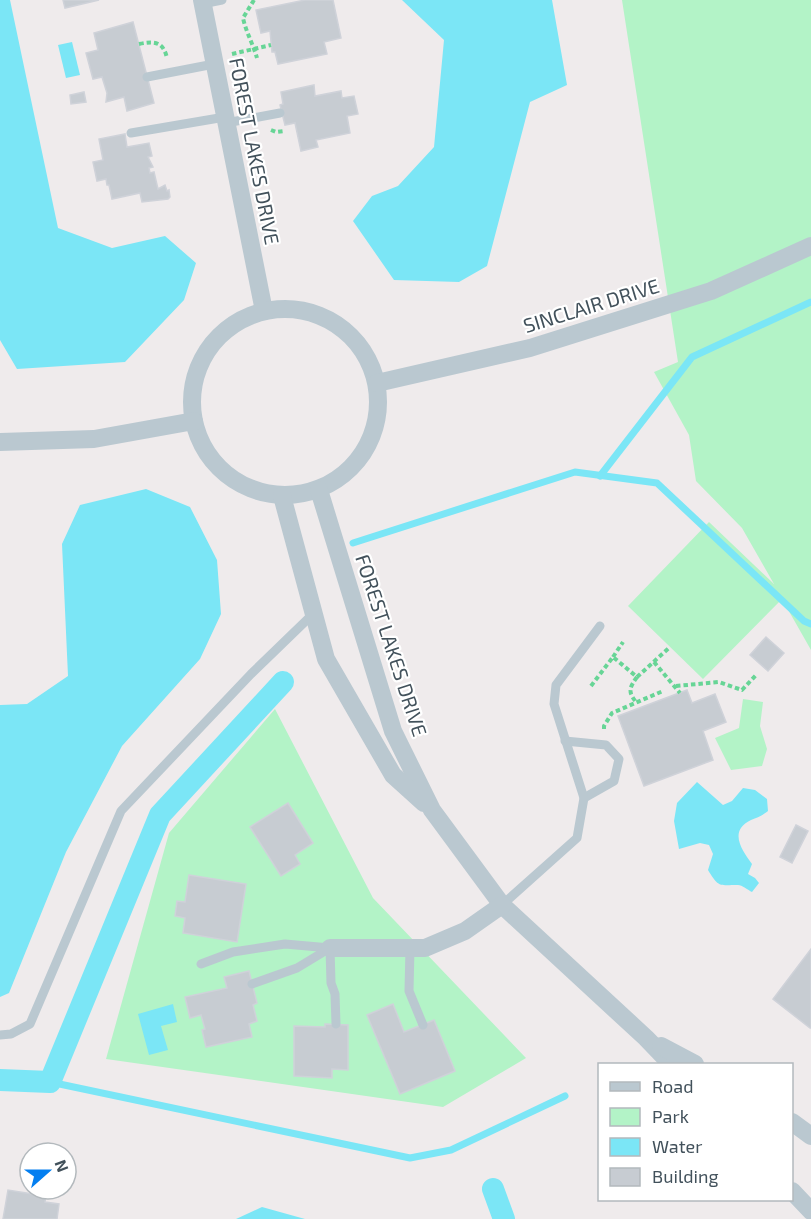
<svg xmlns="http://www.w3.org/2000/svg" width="811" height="1219" viewBox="0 0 811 1219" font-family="'Exo 2',sans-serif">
<rect width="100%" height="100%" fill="#efebec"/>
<g fill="#b3f3c7">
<polygon points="622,0 811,0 811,650 782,599 703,679 628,606 709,522 774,584 742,528 696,481 689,435 654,372 678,362"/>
<polygon points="743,699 763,702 760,726 767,749 762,766 731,770 715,738 739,728"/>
<polygon points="275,709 373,898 526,1058 443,1107 106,1059 169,833"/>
</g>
<g fill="#7be6f6">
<polygon points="0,0 10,0 58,228 112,248 165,236 196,263 184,300 125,362 17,369 0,340"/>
<polygon points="402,0 552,0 567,85 530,102 487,266 459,282 394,280 353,221 372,196 398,186 434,147 444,40"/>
<polygon points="72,42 80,75 66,78 58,45"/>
<polygon points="146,489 190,507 217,560 221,614 200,659 122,746 66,852 9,993 0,997 0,705 27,704 68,676 62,544 80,505"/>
<path d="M697,782L723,805L732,801L743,788L755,790L767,799L768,811C762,816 758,817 751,820C728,831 742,850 752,864L748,874L755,878L759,883L752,892C748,890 742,885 738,885C719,885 719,888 708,870L713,854L709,845L700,843L679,849L674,821L677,803Z"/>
<polygon points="173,1004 177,1022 161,1026 168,1050 149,1055 138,1014"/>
<polygon points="262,1207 305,1219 236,1219"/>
</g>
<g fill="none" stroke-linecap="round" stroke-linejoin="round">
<g stroke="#7be6f6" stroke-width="7">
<polyline points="600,476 692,357 811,302"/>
<polyline points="353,543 575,472 657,483 804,621 811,624"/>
<polyline points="50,1082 410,1158 451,1150 565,1096"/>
</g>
<g stroke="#7be6f6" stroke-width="22">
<polyline points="0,1080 50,1082 160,815 283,682"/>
<polyline points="493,1189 504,1219"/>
</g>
</g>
<g fill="#c7ccd2" stroke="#cfd2d9" stroke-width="1.5">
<polygon points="63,0 99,0 65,8"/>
<polygon points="305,0 333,0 341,38 324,42 327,54 278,64 275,52 272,52 270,31 261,33 256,10"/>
<polygon points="133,22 154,103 127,111 124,97 106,102 107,93 102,77 93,79 86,53 98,50 94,33"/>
<polygon points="314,85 315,96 341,91 342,98 354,96 358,114 347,116 350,133 316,140 318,147 301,151 295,123 285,125 280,105 283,104 281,92"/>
<polygon points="84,92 86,102 71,104 70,95"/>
<polygon points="125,134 127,147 149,143 152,156 148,157 153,167 149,168 150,173 154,172 158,189 165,185 167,191 169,190 170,197 168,199 142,202 140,193 112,199 109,185 107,185 106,179 97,181 93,162 103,160 99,139"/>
<polygon points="766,637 784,653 768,671 750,655"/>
<polygon points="687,690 692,703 715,694 726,722 703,731 713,760 644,786 618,716"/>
<polygon points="288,803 313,843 295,855 300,864 281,876 250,827"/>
<polygon points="796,825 808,831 792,863 780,857"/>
<polygon points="189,875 246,884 237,942 183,933 185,918 175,916 177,901 185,902"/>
<polygon points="811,949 811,1028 810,1028 773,999"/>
<polygon points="249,971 257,1003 253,1005 257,1021 249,1024 252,1037 206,1047 202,1030 205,1029 201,1015 190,1018 185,997 227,988 224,977"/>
<polygon points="393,1004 404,1032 434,1020 455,1071 400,1094 367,1015"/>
<polygon points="325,1024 348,1025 348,1070 332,1069 332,1078 294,1076 294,1026 325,1027"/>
<polygon points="33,1189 47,1189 45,1202 59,1204 57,1219 3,1219 8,1190 33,1194"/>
</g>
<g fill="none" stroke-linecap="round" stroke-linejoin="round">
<g stroke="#67d596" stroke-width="4" stroke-dasharray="4.5 3" stroke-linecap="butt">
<path d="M254,0L243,18C246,32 253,44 257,58"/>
<path d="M139,44C154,41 163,41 167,58"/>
<polyline points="232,54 271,45"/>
<polyline points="271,130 276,132 284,131"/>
<polyline points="613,657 623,642"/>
<polyline points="654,662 680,693"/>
<polyline points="637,677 670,647"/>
<path d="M591,686L613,657L637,677C629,688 628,692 636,702"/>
<polyline points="676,686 719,682 742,690 756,675"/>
<polyline points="604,729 604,726 612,713 663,691"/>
</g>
<g stroke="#bac8d0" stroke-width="9">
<polyline points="202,4 222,0"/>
<polyline points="147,77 214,64"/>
<polyline points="226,123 280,113"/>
<polyline points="131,133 225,117"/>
<polyline points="565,741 606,745 619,759 614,781 584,798"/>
<polyline points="502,905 577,838 584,798 554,704 556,685 600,626"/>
<polyline points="330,948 331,983 335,994 336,1024"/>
<polyline points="410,948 409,991 423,1025"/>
<polyline points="201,964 233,952 285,944 330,948"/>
<polyline points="252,984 297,968 330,948"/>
<polyline points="0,1035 11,1034 30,1024 121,811 251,674 314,613"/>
</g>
<g stroke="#bac8d0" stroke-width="18">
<polyline points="202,0 264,311"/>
<circle cx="285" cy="402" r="93"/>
<polyline points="377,383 530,348 711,291 811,246"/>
<polyline points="0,442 94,439 194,421"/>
<polyline points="319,490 393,731 432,810 502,905 646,1038 671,1064"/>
<polyline points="282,496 326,659 393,775 424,803"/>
<polyline points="330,948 425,948 465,931 502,905"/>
<polyline points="661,1046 695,1064"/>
<polyline points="792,1122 811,1136"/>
<polyline points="792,1191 811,1211"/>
</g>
</g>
<g text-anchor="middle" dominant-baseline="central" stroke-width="4.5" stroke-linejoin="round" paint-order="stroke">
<g font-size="20" fill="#42515b" stroke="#fff">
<text transform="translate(255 151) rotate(79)">FOREST LAKES DRIVE</text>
<text transform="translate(591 305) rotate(-17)">SINCLAIR DRIVE</text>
<text transform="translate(392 645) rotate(72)">FOREST LAKES DRIVE</text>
</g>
</g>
<rect x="598" y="1063" width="195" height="138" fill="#ffffff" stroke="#b3b9bd" stroke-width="1.5"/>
<rect x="610" y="1082" width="30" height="9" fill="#bac8d0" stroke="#b3b9bd" stroke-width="1.5"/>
<text x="652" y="1093" font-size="18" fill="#42515b">Road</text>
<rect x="610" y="1108" width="30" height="18" fill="#b3f3c7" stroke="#b3b9bd" stroke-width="1.5"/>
<text x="652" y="1123" font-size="18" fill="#42515b">Park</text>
<rect x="610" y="1138" width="30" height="18" fill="#7be6f6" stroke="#b3b9bd" stroke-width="1.5"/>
<text x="652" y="1153" font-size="18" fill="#42515b">Water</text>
<rect x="610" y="1168" width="30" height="18" fill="#c7ccd2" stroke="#b3b9bd" stroke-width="1.5"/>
<text x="652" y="1183" font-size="18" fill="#42515b">Building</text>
<g transform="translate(48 1171) rotate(69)"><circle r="28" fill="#ffffff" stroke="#b3b9bd" stroke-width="1.5"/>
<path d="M0-4.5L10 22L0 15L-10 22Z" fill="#047ff0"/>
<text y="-9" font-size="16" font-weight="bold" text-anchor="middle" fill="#42515b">N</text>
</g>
</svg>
